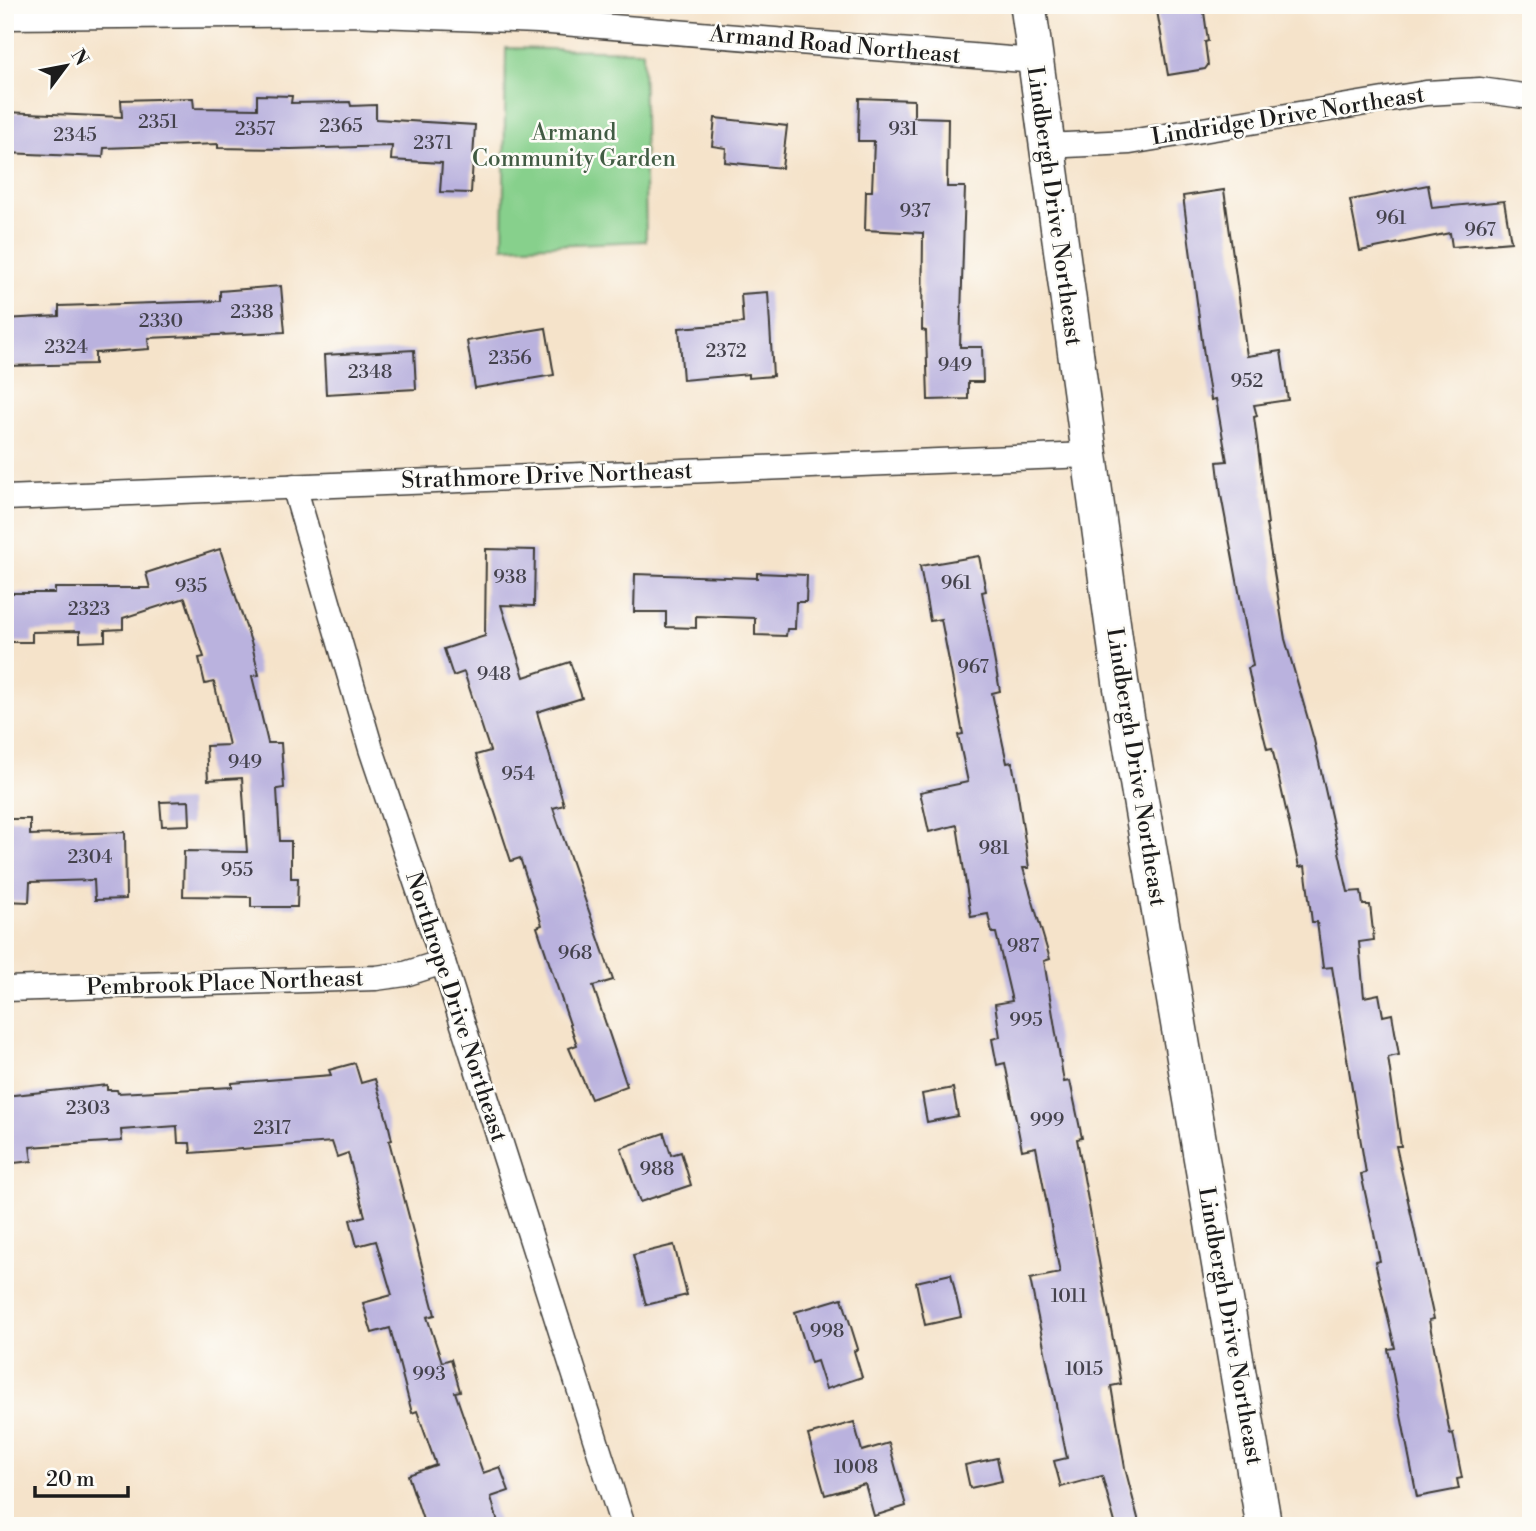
<svg xmlns="http://www.w3.org/2000/svg" width="1536" height="1531" viewBox="0 0 1536 1531" font-family="'Libre Bodoni',serif">
<rect width="100%" height="100%" fill="#fdfcf7"/>
<filter id="ink" filterUnits="userSpaceOnUse"><feTurbulence type="fractalNoise" baseFrequency=".0143" numOctaves="2"/><feDisplacementMap in="SourceGraphic" scale="14" xChannelSelector="R" yChannelSelector="G"/><feConvolveMatrix kernelMatrix="1 2 1 2 8 2 1 2 1" color-interpolation-filters="sRGB"/></filter>
<filter id="wash" filterUnits="userSpaceOnUse"><feTurbulence type="fractalNoise" baseFrequency=".00686" numOctaves="4" result="noise"/><feDisplacementMap in="SourceGraphic" scale="28" xChannelSelector="R" yChannelSelector="G"/><feGaussianBlur stdDeviation="1.57" result="paint"/><feColorMatrix in="noise" values="0 0 0 0 0 0 0 0 0 0 0 0 0 0 0 0 0 1.4 0 .05"/><feComposite in="paint" operator="in"/></filter>
<g filter="url(#wash)">
<rect width="100%" height="100%" fill="#f5e3ca"/>
<polygon fill="#87d08c" stroke="#527654" stroke-width="2" points="506,48 643,51 646,241 503,247"/>
<g id="blocks">
<g fill="#bab2de">
<polygon points="1156,5 1203,5 1208,41 1205,42 1208,65 1205,69 1168,75"/>
<polygon points="257,95 292,96 291,103 350,102 351,106 376,105 376,119 475,125 471,193 440,192 442,163 391,160 392,146 291,149 218,148 218,144 104,148 103,157 5,153 5,112 122,117 121,100 193,98 194,108 257,109"/>
<polygon points="859,98 914,100 914,117 948,118 947,187 965,187 960,347 982,347 983,382 968,382 968,399 928,400 926,331 922,330 923,233 865,230 866,191 872,191 874,141 858,141"/>
<polygon points="715,118 787,126 782,168 725,162 726,148 712,146"/>
<polygon points="1428,185 1432,208 1504,201 1511,242 1452,247 1450,233 1360,251 1350,200"/>
<polygon points="1224,190 1247,356 1281,351 1288,400 1254,405 1257,416 1254,417 1268,524 1266,524 1285,639 1314,740 1348,892 1361,891 1363,905 1370,905 1374,940 1359,942 1364,997 1379,994 1383,1016 1392,1014 1399,1055 1388,1057 1401,1146 1396,1146 1434,1319 1429,1320 1450,1434 1453,1433 1462,1478 1457,1479 1459,1489 1417,1497 1388,1349 1395,1348 1375,1262 1380,1261 1361,1174 1366,1173 1332,967 1323,968 1317,922 1312,922 1305,866 1299,867 1272,748 1267,749 1255,701 1248,668 1253,666 1221,495 1217,462 1227,461 1216,399 1211,400 1205,363 1183,196"/>
<polygon points="281,286 285,332 148,338 149,349 95,353 95,364 5,366 5,319 59,316 59,306 220,301 220,291"/>
<polygon points="768,292 773,376 749,378 749,374 683,380 679,328 743,323 741,294"/>
<polygon points="546,328 554,375 475,388 467,341"/>
<polygon points="414,350 416,389 326,394 324,355"/>
<polygon points="220,549 252,645 259,675 252,676 268,743 281,743 284,788 277,789 280,841 291,841 291,878 298,878 297,907 251,907 251,897 183,896 184,851 247,852 242,778 208,780 206,746 229,745 214,682 205,684 199,658 204,657 185,598 123,618 123,629 105,630 105,641 80,642 80,631 32,632 32,642 5,642 5,593 55,593 55,588 150,588 146,573"/>
<polygon points="486,549 535,550 534,606 501,605 524,677 570,662 582,698 537,712 564,805 553,808 613,980 593,986 627,1086 591,1099 569,1048 577,1045 537,927 542,925 520,858 511,861 476,755 490,751 464,672 453,676 444,649 485,636"/>
<polygon points="979,556 986,591 982,592 1000,691 992,693 1007,763 1012,762 1017,788 1029,868 1023,868 1050,959 1044,961 1064,1082 1070,1081 1082,1138 1077,1139 1121,1384 1111,1386 1125,1468 1140,1526 1116,1526 1102,1476 1061,1487 1054,1461 1067,1458 1030,1279 1060,1273 1036,1147 1022,1150 1005,1063 997,1065 992,1039 1000,1037 995,1004 1012,1001 996,933 992,933 988,914 971,917 957,825 929,832 920,792 968,782 958,735 963,734 941,619 930,621 920,566"/>
<polygon points="757,573 807,575 806,602 796,602 795,629 787,629 786,636 755,635 755,618 696,616 696,628 666,627 666,612 634,612 635,574 757,578"/>
<polygon points="189,801 190,825 162,826 160,802"/>
<polygon points="5,819 30,819 30,835 125,832 126,899 95,900 94,880 30,882 29,902 5,901"/>
<polygon points="355,1063 361,1083 375,1079 388,1123 392,1140 389,1141 435,1315 427,1317 442,1362 451,1359 460,1391 455,1392 483,1473 500,1467 509,1491 491,1497 499,1526 425,1526 408,1475 436,1465 417,1411 412,1413 390,1328 372,1333 363,1303 392,1295 376,1241 357,1246 350,1220 365,1216 348,1153 337,1157 332,1142 191,1153 190,1143 178,1143 177,1126 121,1130 122,1141 30,1147 32,1161 5,1164 5,1096 107,1085 107,1090 117,1090 118,1093 232,1087 232,1083 331,1075 329,1070"/>
<polygon points="953,1088 958,1116 927,1122 922,1094"/>
<polygon points="664,1133 671,1155 681,1152 691,1185 640,1202 621,1148"/>
<polygon points="674,1245 687,1295 646,1305 633,1255"/>
<polygon points="951,1274 961,1317 925,1325 916,1282"/>
<polygon points="842,1298 858,1349 854,1351 862,1377 826,1389 817,1361 811,1363 795,1312"/>
<polygon points="854,1422 862,1451 889,1443 906,1506 874,1516 865,1484 825,1495 808,1435"/>
<polygon points="997,1458 1002,1481 970,1488 965,1465"/>
</g>
</g>
</g>
<g filter="url(#ink)">
<use href="#blocks" fill-opacity="0" stroke="#3d3a36" stroke-width="2"/>
<g fill="none" stroke-linecap="round" stroke-linejoin="round">
<g stroke="#3d3a36" stroke-width="27">
<g id="minor">
<polyline points="5,17 350,14 538,21 1035,61"/>
<polyline points="1045,146 1130,142 1426,93 1480,90 1531,97"/>
<polyline points="294,486 371,749 443,962 623,1526"/>
<polyline points="5,498 1088,455"/>
<polyline points="5,989 376,978 405,974 443,962"/>
</g>
</g>
<g stroke="#3d3a36" stroke-width="38">
<polyline id="secondary" points="1028,5 1121,685 1264,1526"/>
</g>
<use href="#minor" stroke="#fff" stroke-width="24"/>
<use href="#secondary" stroke="#fff" stroke-width="35"/>
</g>
</g>
<g text-anchor="middle" dominant-baseline="central" stroke-width="5" stroke-linejoin="round" paint-order="stroke">
<g font-size="19" fill="#44424c">
<text x="158" y="122">2351</text>
<text x="341" y="126">2365</text>
<text x="255" y="129">2357</text>
<text x="903" y="129">931</text>
<text x="75" y="135">2345</text>
<text x="433" y="143">2371</text>
<text x="915" y="211">937</text>
<text x="1391" y="218">961</text>
<text x="1480" y="230">967</text>
<text x="252" y="312">2338</text>
<text x="161" y="321">2330</text>
<text x="66" y="347">2324</text>
<text x="726" y="351">2372</text>
<text x="510" y="358">2356</text>
<text x="955" y="365">949</text>
<text x="370" y="372">2348</text>
<text x="1247" y="381">952</text>
<text x="510" y="577">938</text>
<text x="956" y="583">961</text>
<text x="191" y="586">935</text>
<text x="89" y="609">2323</text>
<text x="973" y="667">967</text>
<text x="494" y="674">948</text>
<text x="245" y="762">949</text>
<text x="518" y="774">954</text>
<text x="994" y="848">981</text>
<text x="90" y="857">2304</text>
<text x="237" y="870">955</text>
<text x="1023" y="946">987</text>
<text x="575" y="953">968</text>
<text x="1026" y="1020">995</text>
<text x="88" y="1108">2303</text>
<text x="1047" y="1120">999</text>
<text x="272" y="1128">2317</text>
<text x="657" y="1169">988</text>
<text x="1069" y="1296">1011</text>
<text x="827" y="1331">998</text>
<text x="1084" y="1369">1015</text>
<text x="429" y="1374">993</text>
<text x="856" y="1467">1008</text>
</g>
<g font-size="23" fill="#1c1c1c" stroke="#fdfcf7">
<text transform="translate(835 45) rotate(5)">Armand Road Northeast</text>
<text transform="translate(1288 116) rotate(-9)">Lindridge Drive Northeast</text>
<text transform="translate(1054 206) rotate(82)">Lindbergh Drive Northeast</text>
<text transform="translate(547 476) rotate(-2)">Strathmore Drive Northeast</text>
<text transform="translate(1136 767) rotate(81)">Lindbergh Drive Northeast</text>
<text transform="translate(225 983) rotate(-2)">Pembrook Place Northeast</text>
<text transform="translate(456 1007) rotate(72)">Northrope Drive Northeast</text>
<text transform="translate(1230 1326) rotate(80)">Lindbergh Drive Northeast</text>
</g>
<g font-size="23" fill="#415b43" stroke="#fdfcf7">
<text x="574" y="133">Armand<tspan x="574" dy="26">Community Garden</tspan></text>
</g>
</g>
<rect width="1536" height="1531" fill="none" stroke="#fdfcf7" stroke-width="28"/>
<g transform="translate(66 66) rotate(58)" stroke="#fdfcf7" stroke-width="5" paint-order="stroke">
<path d="M0-5L12 26L0 18L-12 26Z" fill="#1c1c1c"/>
<text y="-10" font-size="19" font-weight="bold" text-anchor="middle" fill="#1c1c1c">N</text>
</g>
<path d="M35 1486v10h93v-10" fill="none" stroke="#1c1c1c" stroke-width="3.5"/>
<text x="46" y="1486" font-size="21" fill="#1c1c1c" stroke="#fdfcf7" stroke-width="5" paint-order="stroke">20 m</text>
</svg>
